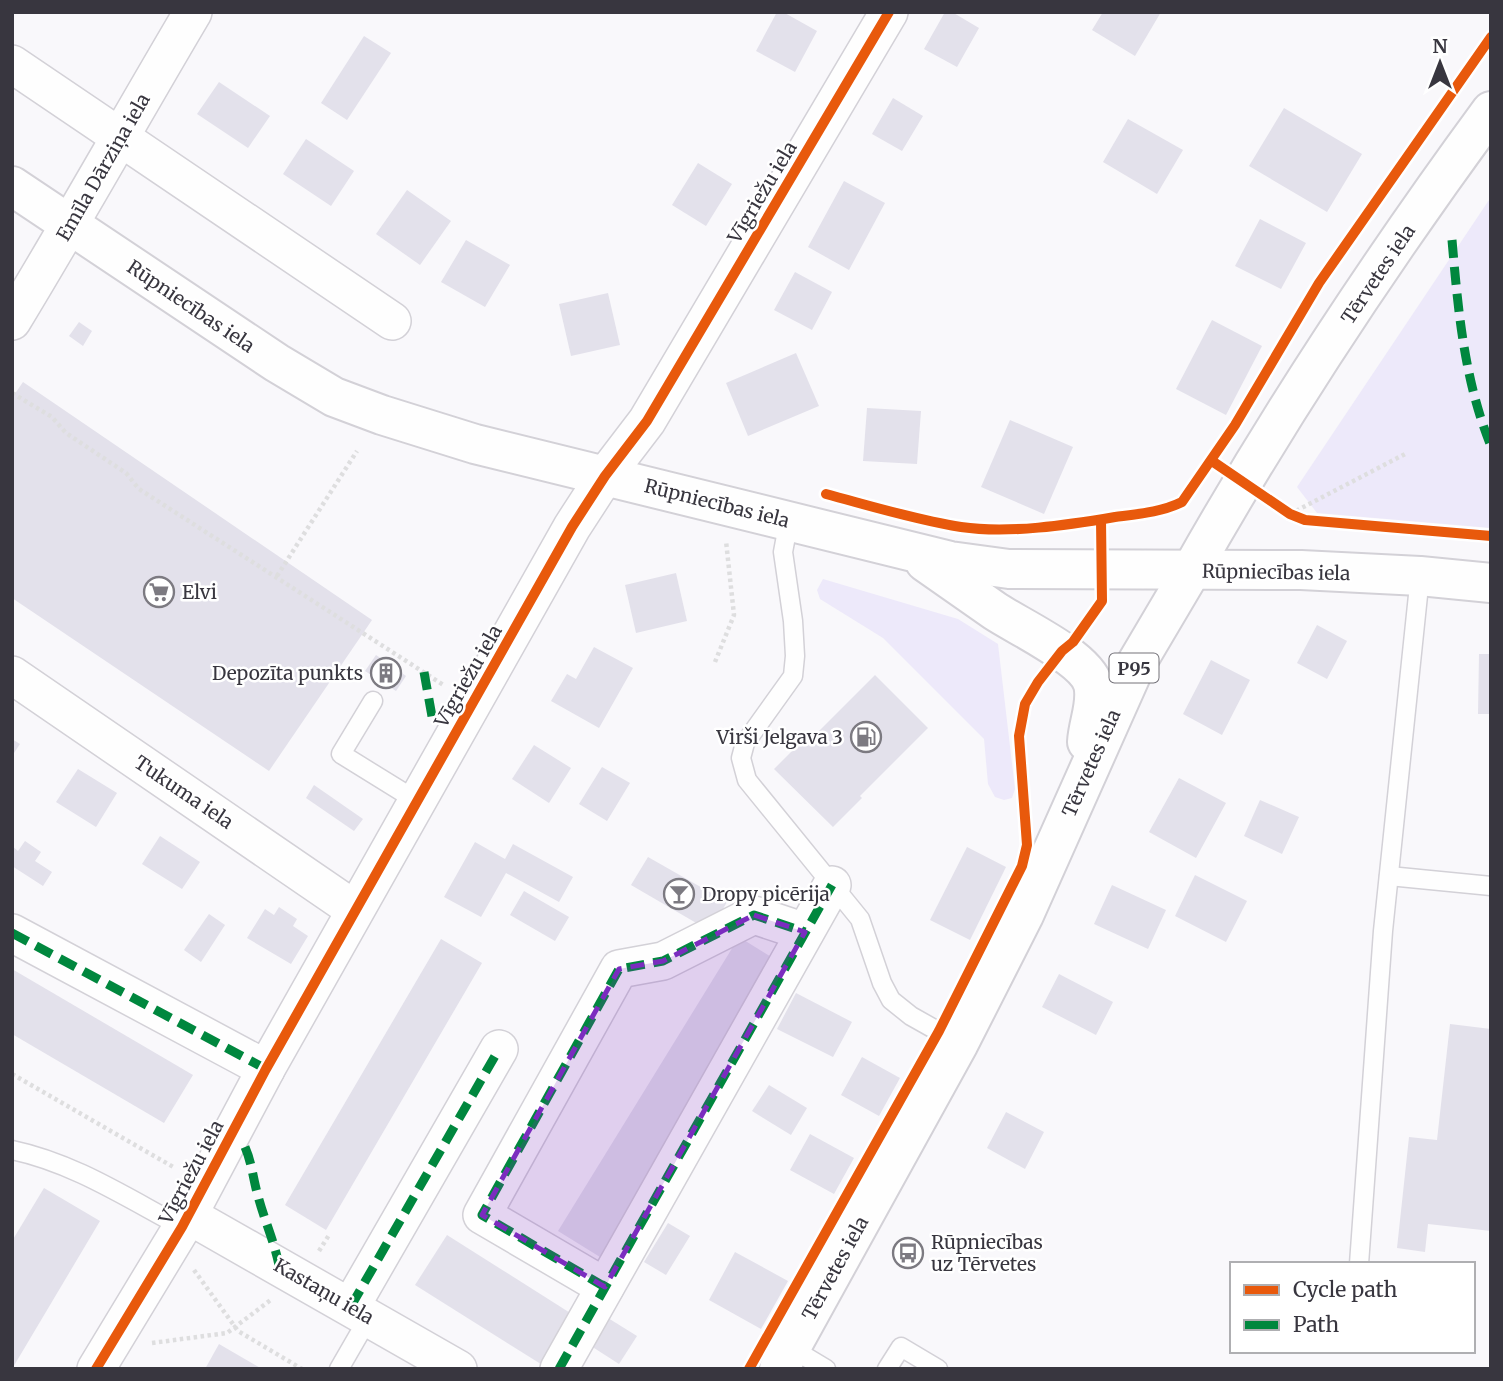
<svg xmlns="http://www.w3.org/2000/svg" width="1503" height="1381" viewBox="0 0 1503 1381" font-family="Merriweather,serif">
<rect width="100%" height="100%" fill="#f9f8fb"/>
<g fill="#ede9fa">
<polygon points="1491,197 1491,528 1317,513 1297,487"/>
<polygon points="823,579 958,619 998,644 1015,789 1012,798 1004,800 995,797 988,784 984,739 883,638 820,599 817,590"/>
</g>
<g fill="#e3e1eb">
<polygon points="777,12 783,12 817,31 795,72 756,51"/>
<polygon points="945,12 952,12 979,28 957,67 924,49"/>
<polygon points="1103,12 1161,12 1135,56 1092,30"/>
<polygon points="364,36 391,53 347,120 321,103"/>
<polygon points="219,82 270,116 248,148 197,114"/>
<polygon points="893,98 923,116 902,151 872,134"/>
<polygon points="1284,108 1362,154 1327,212 1249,166"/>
<polygon points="1128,119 1183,150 1157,194 1103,162"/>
<polygon points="306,139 354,171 331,206 283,174"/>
<polygon points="698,163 732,184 706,226 672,205"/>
<polygon points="844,181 885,203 849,270 808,247"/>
<polygon points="407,190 451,221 420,265 376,234"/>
<polygon points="1260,219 1306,243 1281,289 1235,266"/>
<polygon points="466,240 510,265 485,307 441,282"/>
<polygon points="795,272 832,292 812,330 774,310"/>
<polygon points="608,293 620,345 571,356 559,304"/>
<polygon points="1212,320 1262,346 1226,415 1176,389"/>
<polygon points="79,322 92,331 83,346 69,336"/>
<polygon points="796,353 819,406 748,436 726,383"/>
<polygon points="23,382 372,620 269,771 12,598 12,398"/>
<polygon points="867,408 921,411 917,464 863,461"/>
<polygon points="1010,420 1073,447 1044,514 981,487"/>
<polygon points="676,573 687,621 636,633 625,585"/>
<polygon points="1317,625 1347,641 1327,679 1297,663"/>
<polygon points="594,647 633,668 599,728 551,701 567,674 576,679"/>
<polygon points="1479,654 1491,654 1491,714 1478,714"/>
<polygon points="376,655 406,676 396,691 365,671"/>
<polygon points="1211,660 1250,680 1222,735 1183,714"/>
<polygon points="875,675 928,728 860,796 862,798 833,827 774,769 803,740 807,743"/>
<polygon points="12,739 20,744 12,756"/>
<polygon points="534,745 571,768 549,803 512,779"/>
<polygon points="602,767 630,783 607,821 579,804"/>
<polygon points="78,769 117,793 96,827 56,802"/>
<polygon points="1179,778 1226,803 1196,858 1149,832"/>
<polygon points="314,785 363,819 354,831 306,798"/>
<polygon points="1260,800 1299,817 1282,854 1244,836"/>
<polygon points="160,836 200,862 182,889 142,864"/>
<polygon points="25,841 41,852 35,861 52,872 43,886 12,866 12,846 18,851"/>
<polygon points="475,842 505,859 513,844 573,877 559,902 506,873 481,917 444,897"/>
<polygon points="967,847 1006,867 970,940 930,920"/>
<polygon points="648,857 727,902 710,931 631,885"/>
<polygon points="1195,875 1247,901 1226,942 1175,916"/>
<polygon points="1112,885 1166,910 1148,949 1094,924"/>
<polygon points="524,891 569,917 555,941 510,915"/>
<polygon points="279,907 297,919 293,926 308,936 291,964 247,938 265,909 274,915"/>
<polygon points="209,914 225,925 201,962 184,950"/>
<polygon points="739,937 781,963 600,1257 558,1231"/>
<polygon points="441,939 482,963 326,1230 285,1205"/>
<polygon points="12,969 193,1075 164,1123 12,1034"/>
<polygon points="1059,974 1113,1002 1096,1035 1042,1007"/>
<polygon points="796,993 852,1022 833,1057 777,1029"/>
<polygon points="1450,1024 1491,1029 1491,1231 1428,1224 1425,1252 1397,1248 1409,1137 1437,1140"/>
<polygon points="862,1057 900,1078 879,1116 841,1095"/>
<polygon points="769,1085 807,1108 791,1135 752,1111"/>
<polygon points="1006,1112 1044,1132 1025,1169 987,1148"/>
<polygon points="810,1134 854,1158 834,1194 790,1170"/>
<polygon points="44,1188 100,1221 12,1369 12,1241"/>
<polygon points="668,1223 690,1236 666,1275 644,1262"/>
<polygon points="447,1235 575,1316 544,1366 415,1285"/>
<polygon points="735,1252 788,1281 761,1329 709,1300"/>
<polygon points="608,1318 637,1336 619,1364 591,1346"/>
<polygon points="219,1344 262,1369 205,1369"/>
</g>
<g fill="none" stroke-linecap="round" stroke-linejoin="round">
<g stroke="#d3d1d7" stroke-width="21">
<g id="lane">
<polyline points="789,520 783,552 793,621 795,656 793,676 745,743 741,758 747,780 860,919 882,983 891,1000 911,1016 959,1043"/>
<polyline points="373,701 341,754 417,801"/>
<polyline points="1389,876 1491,886"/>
<path d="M12,1150C74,1163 127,1198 182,1227"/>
<polyline points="1359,1264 1383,931 1420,576"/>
<polyline points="791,1348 826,1369"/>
<polyline points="339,1369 369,1317"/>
<polyline points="887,1369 901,1347 938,1369"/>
</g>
</g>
<g stroke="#d3d1d7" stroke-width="40">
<g id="street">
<polyline points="12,64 392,321"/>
<path d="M12,321C74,219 132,115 193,12"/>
<polyline points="12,675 355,910"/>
<polyline points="12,933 266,1069"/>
<polyline points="188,1215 458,1369"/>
<polyline points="605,1287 482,1215 619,969 663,961 754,915 805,932"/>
<polyline points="351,1306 499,1049"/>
<polyline points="96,1369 182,1227 266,1069 572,527 605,476 647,421 889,12"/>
<polyline points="559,1369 832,885"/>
</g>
</g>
<g stroke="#d3d1d7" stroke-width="42">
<path id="secondary" d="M1191,571C1281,412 1383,258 1491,111"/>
</g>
<g stroke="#d3d1d7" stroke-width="42">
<g id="primary">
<polyline points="12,186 277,363 334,397 382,415 475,444 950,561 1009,569 1301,570 1420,576 1491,583"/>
<path d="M925,562C948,578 972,595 995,611C1019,627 1085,657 1093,684C1098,703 1088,723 1087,742"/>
<polyline points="779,1369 959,1043 1024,915 1136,664 1191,571"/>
</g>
</g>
<g stroke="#dededf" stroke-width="4.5" stroke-dasharray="3.5 3.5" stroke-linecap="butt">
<polyline points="12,393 52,417 66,433 126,473 139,489 445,686"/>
<polyline points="1290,514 1407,453"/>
<polyline points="277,576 357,451"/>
<polyline points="715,662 734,615 726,541"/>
<polyline points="12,1074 175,1168"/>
<polyline points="319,1251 329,1235"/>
<polyline points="194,1270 238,1331 302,1369"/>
<polyline points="152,1343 227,1333 272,1299"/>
</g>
<use href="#lane" stroke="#fefefe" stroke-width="18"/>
<use href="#street" stroke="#fefefe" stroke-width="37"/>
<use href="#secondary" stroke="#fefefe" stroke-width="38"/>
<use href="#primary" stroke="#fefefe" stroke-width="38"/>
<g stroke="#00873e" stroke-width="9" stroke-dasharray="18 9" stroke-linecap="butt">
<path d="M1452,240C1458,309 1464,380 1491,446"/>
<polyline points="424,672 433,722"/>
<polyline points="12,933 266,1069"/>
<path d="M245,1147C252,1163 253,1179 258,1196C264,1219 274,1241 279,1265"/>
<polyline points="605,1287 482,1215 619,969 663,961 754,915 805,932"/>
<polyline points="351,1306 499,1049"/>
<polyline points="559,1369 832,885"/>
</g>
<g stroke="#fff" stroke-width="15">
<g id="cycleway">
<polyline points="1212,461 1290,514 1305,520 1491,536"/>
<path d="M826,494C871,506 916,520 961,527C1009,534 1068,525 1115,517C1138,514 1162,512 1182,502L1235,425L1319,283L1491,37"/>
<polyline points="96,1369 182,1227 266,1069 572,527 605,476 647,421 889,12"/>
<polyline points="749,1369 939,1031 1022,866 1027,845 1019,736 1025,704 1038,682 1062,651 1073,642 1102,601 1101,520"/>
</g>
</g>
<use href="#cycleway" stroke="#e8590c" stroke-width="10"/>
</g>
<path fill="#7b2cbf" fill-opacity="0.2" stroke="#7b2cbf" stroke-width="5" stroke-dasharray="14 9" stroke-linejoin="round" d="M754,915L805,932L605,1287L482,1215L619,969L663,961Z"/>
<defs>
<g id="supermarket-ring" transform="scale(1.575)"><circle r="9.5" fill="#fff" stroke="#7c7a81" stroke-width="1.5"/><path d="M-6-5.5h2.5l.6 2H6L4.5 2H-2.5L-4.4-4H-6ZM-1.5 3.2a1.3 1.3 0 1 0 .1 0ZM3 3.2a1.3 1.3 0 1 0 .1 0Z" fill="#7c7a81"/></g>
<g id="building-ring" transform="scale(1.575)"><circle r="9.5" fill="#fff" stroke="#7c7a81" stroke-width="1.5"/><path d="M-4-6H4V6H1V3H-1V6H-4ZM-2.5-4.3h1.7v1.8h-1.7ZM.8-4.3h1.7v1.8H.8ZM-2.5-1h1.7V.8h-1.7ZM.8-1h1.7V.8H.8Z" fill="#7c7a81"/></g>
<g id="fuel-ring" transform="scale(1.575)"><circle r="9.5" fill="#fff" stroke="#7c7a81" stroke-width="1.5"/><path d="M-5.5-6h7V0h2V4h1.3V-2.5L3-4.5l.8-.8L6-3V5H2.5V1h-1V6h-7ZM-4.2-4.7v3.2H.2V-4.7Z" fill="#7c7a81"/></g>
<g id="bar-ring" transform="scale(1.575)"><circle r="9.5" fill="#fff" stroke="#7c7a81" stroke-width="1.5"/><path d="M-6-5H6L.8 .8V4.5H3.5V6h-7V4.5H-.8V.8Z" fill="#7c7a81"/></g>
<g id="bus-ring" transform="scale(1.575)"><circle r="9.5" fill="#fff" stroke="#7c7a81" stroke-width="1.5"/><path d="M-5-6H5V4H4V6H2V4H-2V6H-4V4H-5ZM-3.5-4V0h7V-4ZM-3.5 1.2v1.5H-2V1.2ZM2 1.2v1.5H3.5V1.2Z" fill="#7c7a81"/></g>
</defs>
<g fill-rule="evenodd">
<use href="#supermarket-ring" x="159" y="592"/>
<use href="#building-ring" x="386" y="673"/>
<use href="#fuel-ring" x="866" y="737"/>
<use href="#bar-ring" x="679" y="894"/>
<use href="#bus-ring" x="908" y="1253"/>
</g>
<g text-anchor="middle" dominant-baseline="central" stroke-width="5" stroke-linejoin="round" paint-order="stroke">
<rect fill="#fff" stroke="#747279" stroke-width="2" x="1109.5" y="653.5" width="49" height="29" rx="5"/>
<g font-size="18" font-weight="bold" fill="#38363f">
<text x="1134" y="668">P95</text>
</g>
<g font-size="19" fill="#38363f" stroke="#fff">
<text transform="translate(103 167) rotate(-60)">Emīla Dārziņa iela</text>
<text transform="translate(762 192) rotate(-59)">Vīgriežu iela</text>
<text transform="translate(1378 274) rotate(-56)">Tērvetes iela</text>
<text transform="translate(191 306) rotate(34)">Rūpniecības iela</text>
<text transform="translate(717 503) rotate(14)">Rūpniecības iela</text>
<text transform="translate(1276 572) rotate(1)">Rūpniecības iela</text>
<text transform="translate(468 676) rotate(-60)">Vīgriežu iela</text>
<text transform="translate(1091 763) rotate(-66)">Tērvetes iela</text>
<text transform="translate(184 792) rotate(34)">Tukuma iela</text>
<text transform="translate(191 1172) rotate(-62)">Vīgriežu iela</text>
<text transform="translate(835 1268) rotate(-61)">Tērvetes iela</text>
<text transform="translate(324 1291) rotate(30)">Kastaņu iela</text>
</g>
<g font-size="19" fill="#38363f" stroke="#fff" text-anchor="start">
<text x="182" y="592">Elvi</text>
<text x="363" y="673" text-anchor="end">Depozīta punkts</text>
<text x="843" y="737" text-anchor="end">Virši Jelgava 3</text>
<text x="702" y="894">Dropy picērija</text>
<text x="931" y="1242">Rūpniecības<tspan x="931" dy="22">uz Tērvetes</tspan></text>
</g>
</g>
<rect width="1503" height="1381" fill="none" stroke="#38363f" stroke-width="28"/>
<rect x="1230" y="1262" width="245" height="91" fill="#ffffff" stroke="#afafb2" stroke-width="2"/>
<rect x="1244" y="1285" width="35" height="10" fill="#e8590c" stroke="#afafb2" stroke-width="2"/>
<text x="1293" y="1297" font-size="21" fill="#38363f">Cycle path</text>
<rect x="1244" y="1320" width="35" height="10" fill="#00873e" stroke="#afafb2" stroke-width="2"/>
<text x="1293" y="1332" font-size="21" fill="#38363f">Path</text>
<g transform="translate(1440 63)" stroke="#ffffff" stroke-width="5" paint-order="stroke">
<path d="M0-5L12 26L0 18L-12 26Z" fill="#38363f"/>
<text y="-10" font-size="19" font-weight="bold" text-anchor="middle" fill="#38363f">N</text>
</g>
</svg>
